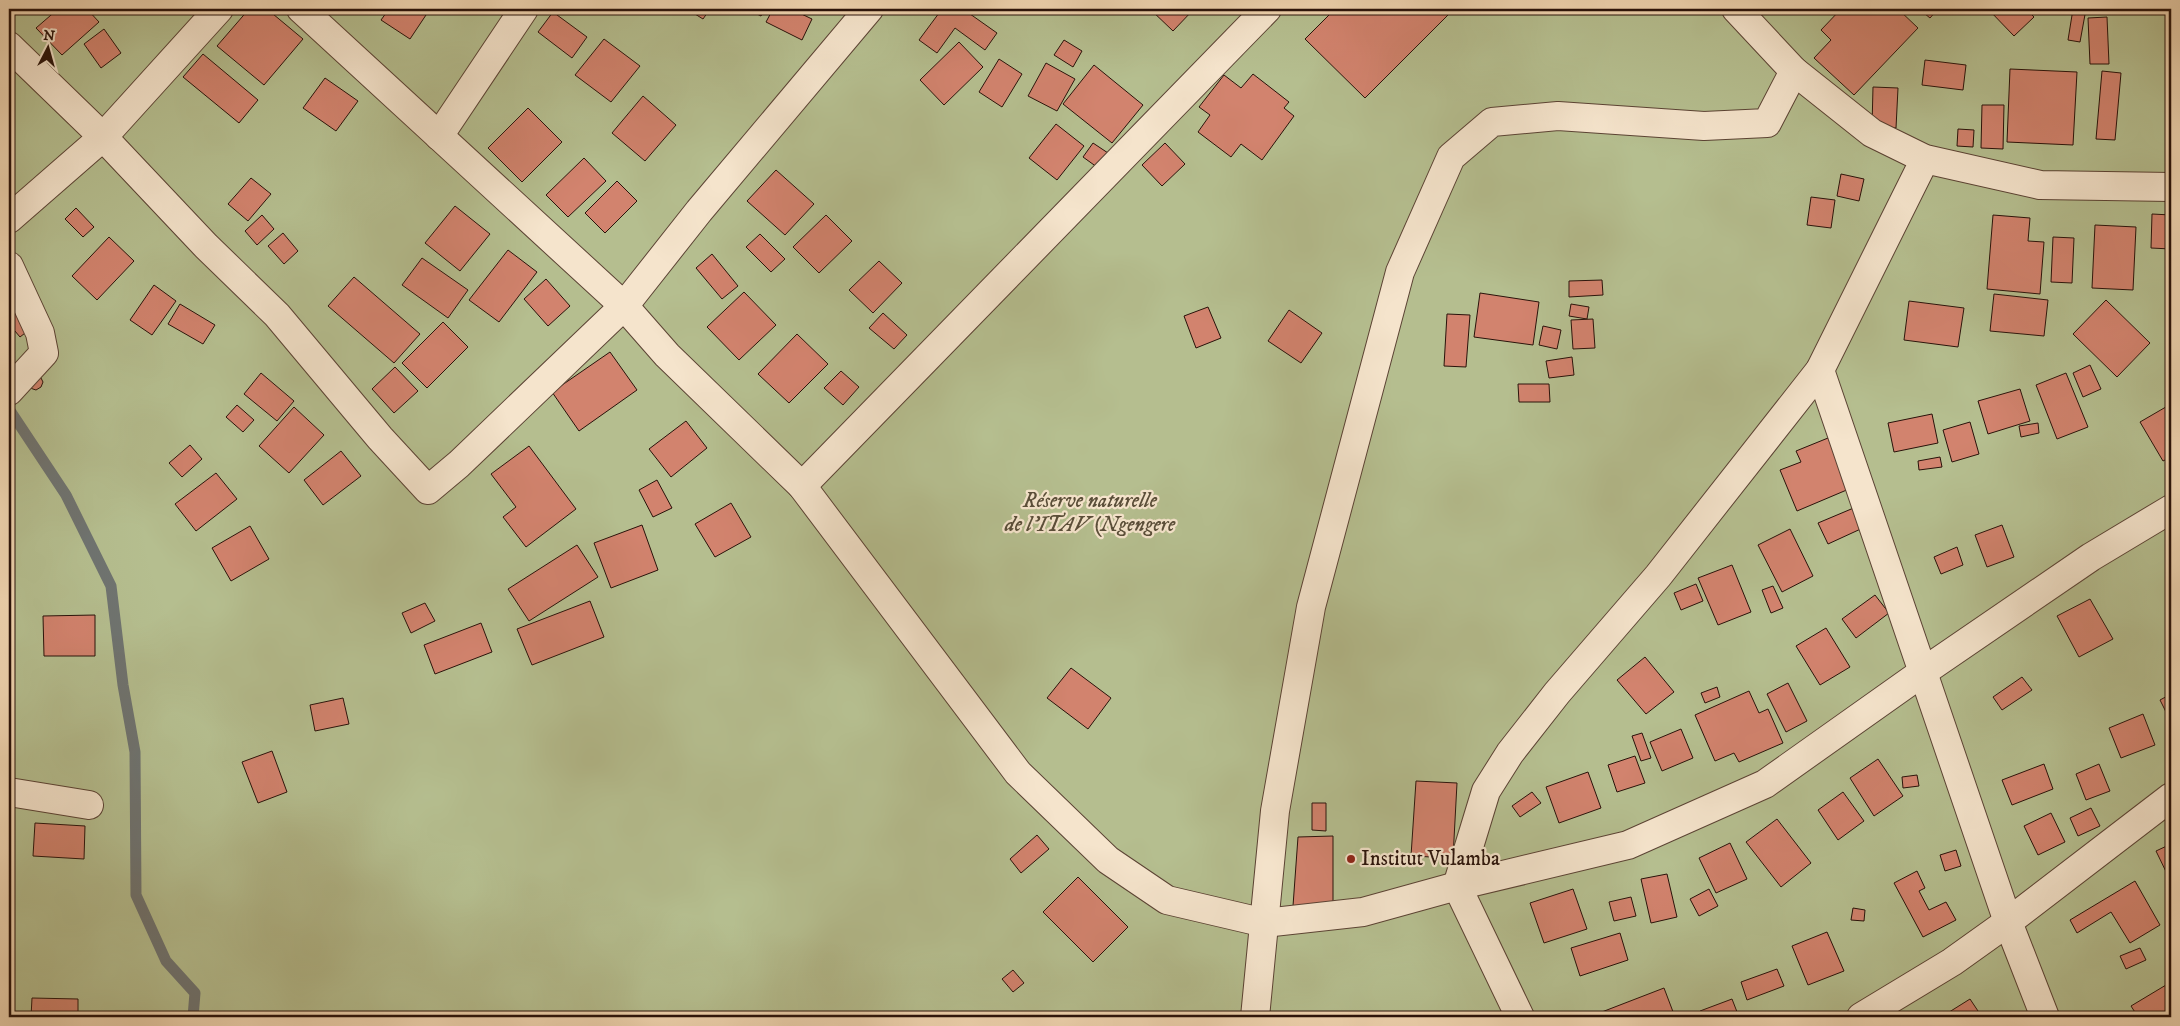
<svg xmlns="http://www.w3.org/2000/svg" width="2180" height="1026" viewBox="0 0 2180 1026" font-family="'IM FELL DW Pica',serif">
<rect width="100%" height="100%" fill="#f0d5b1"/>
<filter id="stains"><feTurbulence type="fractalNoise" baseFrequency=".004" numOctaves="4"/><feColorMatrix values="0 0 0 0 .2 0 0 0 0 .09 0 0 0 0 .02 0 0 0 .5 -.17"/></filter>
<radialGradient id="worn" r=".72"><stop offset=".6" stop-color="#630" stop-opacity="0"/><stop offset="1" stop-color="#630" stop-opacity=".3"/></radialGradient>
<rect fill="#b5be8f" stroke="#6f684c" x="9" y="9" width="2162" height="1008"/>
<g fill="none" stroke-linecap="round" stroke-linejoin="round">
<polyline stroke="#6f7471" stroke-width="11" points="9,409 66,495 111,586 123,685 135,752 136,895 166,961 195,993 193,1017"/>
</g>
<g fill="#d2836e" stroke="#29120a">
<polygon points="58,9 87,9 99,22 62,55 36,28"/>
<polygon points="249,9 267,9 303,39 264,85 217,46"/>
<polygon points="389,9 430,9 410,39 381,20"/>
<polygon points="687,9 710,9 703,19"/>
<polygon points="747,9 765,9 761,16"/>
<polygon points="773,9 791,9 812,19 802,40 766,22"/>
<polygon points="942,9 963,9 997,33 985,50 955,28 937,53 919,40"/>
<polygon points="1150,9 1192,9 1193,10 1173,31"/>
<polygon points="1335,9 1454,9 1365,98 1305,39"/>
<polygon points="1841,9 1898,9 1918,28 1854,95 1814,58 1831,40 1821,30"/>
<polygon points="1919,9 1938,9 1930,18"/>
<polygon points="1988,9 2026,9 2034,17 2014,36"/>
<polygon points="2073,9 2086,9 2080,42 2068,40"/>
<polygon points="553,12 587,37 572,58 538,32"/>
<polygon points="2107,17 2109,64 2090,64 2088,18"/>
<polygon points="104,29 121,53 101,68 84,44"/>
<polygon points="604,39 640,66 611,102 575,75"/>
<polygon points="1064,40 1082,51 1073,67 1054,55"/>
<polygon points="959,42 983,67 944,105 920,80"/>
<polygon points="203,54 258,100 239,123 183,77"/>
<polygon points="999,59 1022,74 1002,107 979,92"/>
<polygon points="1925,60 1966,65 1963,90 1922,85"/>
<polygon points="1046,63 1075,79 1057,111 1028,96"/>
<polygon points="1094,65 1143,105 1112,143 1063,104"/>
<polygon points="2010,69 2077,72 2073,145 2007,142"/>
<polygon points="2102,71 2121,73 2115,140 2096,139"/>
<polygon points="1253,74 1289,102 1284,108 1294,116 1262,160 1241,144 1231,157 1198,132 1210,115 1199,107 1224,75 1241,88"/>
<polygon points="325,78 358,101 336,131 303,108"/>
<polygon points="1873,87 1898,88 1896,128 1872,127"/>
<polygon points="643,96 676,125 645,161 612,133"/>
<polygon points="1982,105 2004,105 2003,149 1981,148"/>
<polygon points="528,108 562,142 522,182 488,148"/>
<polygon points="1056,124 1084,146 1057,180 1029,158"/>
<polygon points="1958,129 1974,130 1973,147 1957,146"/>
<polygon points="1093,143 1111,155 1101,170 1083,157"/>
<polygon points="1165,143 1185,164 1162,186 1142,165"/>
<polygon points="584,158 606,181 568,217 546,195"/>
<polygon points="776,170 814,204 785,235 747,201"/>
<polygon points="1841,174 1864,179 1859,201 1837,196"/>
<polygon points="251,178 271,194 248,221 228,204"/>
<polygon points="617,181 637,201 605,233 585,213"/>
<polygon points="1811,197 1835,200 1831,228 1807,225"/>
<polygon points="455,206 490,234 460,271 425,243"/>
<polygon points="76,208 94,227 83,237 65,219"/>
<polygon points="2152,214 2171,215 2171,249 2151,248"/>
<polygon points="262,215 274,229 257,245 245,231"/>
<polygon points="826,215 852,241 819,273 793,247"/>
<polygon points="1993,215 2030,218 2028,241 2044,242 2040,294 1987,289"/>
<polygon points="2095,225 2136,227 2133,290 2092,288"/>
<polygon points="283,233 298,251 284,264 268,246"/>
<polygon points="760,234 785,259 771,272 746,247"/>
<polygon points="109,237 134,261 97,300 72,276"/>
<polygon points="2053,237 2074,238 2072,283 2051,282"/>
<polygon points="508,250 537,272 499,322 469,300"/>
<polygon points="712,254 738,286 722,299 696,268"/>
<polygon points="422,258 468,290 448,318 402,285"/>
<polygon points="879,261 902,283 873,313 849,290"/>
<polygon points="354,277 420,334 394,363 328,306"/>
<polygon points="546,279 570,306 548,326 524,299"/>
<polygon points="1602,280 1603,295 1569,297 1569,281"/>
<polygon points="154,285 176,301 152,335 130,320"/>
<polygon points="744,292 776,325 739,360 707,327"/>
<polygon points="1480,293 1539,302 1533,345 1474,337"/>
<polygon points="1994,294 2048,300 2044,336 1990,331"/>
<polygon points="9,297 34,326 20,337 9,324"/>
<polygon points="2106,300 2150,343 2117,377 2073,334"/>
<polygon points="1909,301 1964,308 1958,347 1904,340"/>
<polygon points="180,304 215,325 203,344 168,324"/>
<polygon points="1571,304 1589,307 1587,319 1569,316"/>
<polygon points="1208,307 1221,338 1196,348 1184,316"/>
<polygon points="1289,310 1322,333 1301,363 1268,341"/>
<polygon points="883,313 907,335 894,349 869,328"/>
<polygon points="1447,314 1470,315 1466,367 1444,366"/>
<polygon points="1593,319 1595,348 1573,349 1571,320"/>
<polygon points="443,322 468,347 427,388 402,363"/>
<polygon points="1543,326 1561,330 1557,349 1539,345"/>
<polygon points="797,334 828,364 789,403 758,374"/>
<polygon points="610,352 637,390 579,431 552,392"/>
<polygon points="1572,357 1574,375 1549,378 1546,361"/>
<polygon points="2090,365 2101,389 2083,397 2073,373"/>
<polygon points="395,367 418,391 394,413 372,389"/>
<polygon points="841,371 859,387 843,405 824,388"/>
<polygon points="261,373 294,401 277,421 244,394"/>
<polygon points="2066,373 2088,427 2057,439 2036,385"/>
<polygon points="40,376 43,382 41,387 36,390 30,388"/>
<polygon points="1518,384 1549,384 1550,402 1519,402"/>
<polygon points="2020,389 2030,421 1988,434 1978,401"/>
<polygon points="2171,404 2171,457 2163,461 2140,422"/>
<polygon points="237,405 254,420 243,432 226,417"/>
<polygon points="294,407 324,435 289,473 259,446"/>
<polygon points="1932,414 1938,443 1894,452 1888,423"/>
<polygon points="686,421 707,448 671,477 649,449"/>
<polygon points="1970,422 1979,454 1952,462 1943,430"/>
<polygon points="2038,423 2039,433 2021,437 2019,426"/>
<polygon points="1828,438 1849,489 1797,511 1780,470 1801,462 1796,451"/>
<polygon points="190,445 202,459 182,477 169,463"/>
<polygon points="529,446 576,509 526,547 503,517 516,507 491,474"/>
<polygon points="341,451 361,476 323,505 304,480"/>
<polygon points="1940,457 1942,467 1919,470 1918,461"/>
<polygon points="216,473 237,499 196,531 175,504"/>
<polygon points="657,480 672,508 653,517 639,490"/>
<polygon points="731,503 751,537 715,557 695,524"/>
<polygon points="1856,507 1865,527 1828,544 1818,523"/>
<polygon points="642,525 658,570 611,588 594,543"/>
<polygon points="2002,525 2014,557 1987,567 1975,535"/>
<polygon points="250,526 269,559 231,581 212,548"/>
<polygon points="1790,529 1813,576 1782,592 1758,545"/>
<polygon points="577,545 598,577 529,621 508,589"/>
<polygon points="1957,547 1963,565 1941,574 1934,557"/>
<polygon points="1732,565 1751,612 1718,625 1698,578"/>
<polygon points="1696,584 1703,601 1681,610 1674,593"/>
<polygon points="1773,586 1783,608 1771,613 1762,590"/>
<polygon points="1875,595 1889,613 1856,638 1842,619"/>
<polygon points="2090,599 2113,639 2079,657 2057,616"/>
<polygon points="590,601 604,637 532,665 517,629"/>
<polygon points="425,603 435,621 411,633 402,613"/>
<polygon points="95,615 95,656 44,656 43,616"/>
<polygon points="481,623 492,652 435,674 424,645"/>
<polygon points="1826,628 1850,667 1820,685 1796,646"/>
<polygon points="1645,657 1674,692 1646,714 1617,680"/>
<polygon points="9,666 14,666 12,708 9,708"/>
<polygon points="1071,668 1111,698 1088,729 1047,698"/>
<polygon points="2022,677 2032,690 2002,710 1993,697"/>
<polygon points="1788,683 1807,721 1786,732 1767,694"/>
<polygon points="1717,687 1720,697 1705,703 1701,693"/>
<polygon points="1749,691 1759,713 1768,709 1783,743 1739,762 1734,753 1715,761 1695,715"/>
<polygon points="2171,694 2171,722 2160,700"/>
<polygon points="343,698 349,724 315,731 310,705"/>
<polygon points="2143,714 2155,745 2121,758 2109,728"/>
<polygon points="1681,729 1693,758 1662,771 1650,742"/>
<polygon points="1642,733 1651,758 1641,761 1632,736"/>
<polygon points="272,751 287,792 258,803 242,762"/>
<polygon points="1635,756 1645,783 1617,792 1608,765"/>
<polygon points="1878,759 1903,796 1874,816 1850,778"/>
<polygon points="2044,764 2053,789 2012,805 2002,780"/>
<polygon points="2099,764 2110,791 2086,800 2076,774"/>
<polygon points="1588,772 1601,808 1559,823 1546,787"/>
<polygon points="1917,775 1919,786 1903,788 1902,777"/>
<polygon points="1416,781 1457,783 1453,858 1411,856"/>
<polygon points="1532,792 1541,803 1520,817 1512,806"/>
<polygon points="1843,792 1864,821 1838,840 1818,810"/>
<polygon points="1312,803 1326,803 1326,831 1312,830"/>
<polygon points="2091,808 2100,826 2078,836 2070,818"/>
<polygon points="2051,813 2065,842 2038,855 2024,826"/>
<polygon points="1777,819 1811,863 1781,887 1746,842"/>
<polygon points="35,823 85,826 84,859 33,856"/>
<polygon points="1037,835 1049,849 1021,873 1010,859"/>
<polygon points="1333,836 1333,909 1293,906 1298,837"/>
<polygon points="1730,843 1747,879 1716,893 1699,858"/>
<polygon points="2171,844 2171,882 2156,851"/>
<polygon points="1956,850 1961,866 1945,871 1940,855"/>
<polygon points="1917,871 1925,888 1919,891 1929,910 1946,902 1956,920 1923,937 1894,883"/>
<polygon points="1667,874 1677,917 1651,923 1641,879"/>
<polygon points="1078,877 1128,927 1093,962 1043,912"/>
<polygon points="2135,881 2160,925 2130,943 2111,912 2077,933 2070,920"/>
<polygon points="1573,889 1587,929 1544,943 1530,903"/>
<polygon points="1709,889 1718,906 1699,916 1690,899"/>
<polygon points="1631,897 1636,916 1614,921 1609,902"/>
<polygon points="1853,908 1865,910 1864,921 1851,920"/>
<polygon points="1827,932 1844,971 1808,985 1792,946"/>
<polygon points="1620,933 1628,960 1580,976 1571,948"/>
<polygon points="2140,948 2146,960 2126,969 2120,956"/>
<polygon points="1777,969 1784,986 1747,1000 1741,982"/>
<polygon points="1013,970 1024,983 1013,992 1002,979"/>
<polygon points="2171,982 2171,1017 2138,1017 2131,1006"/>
<polygon points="1664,988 1675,1017 1595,1017 1594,1015"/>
<polygon points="32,998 78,999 78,1017 31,1017"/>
<polygon points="1732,999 1739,1017 1703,1017 1700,1011"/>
<polygon points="1970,999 1982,1017 1947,1017 1946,1014"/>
</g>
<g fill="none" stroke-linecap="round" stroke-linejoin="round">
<g stroke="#5b4334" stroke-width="30">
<g id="minor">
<polyline points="301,9 624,306 667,355 802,486 1018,773 1108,860 1167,900 1265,923 1363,912 1457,886 1628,845 1765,784 1923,672 2091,557 2171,509"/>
<polyline points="1736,9 1794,71 1872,133 1925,159 2040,185 2171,187"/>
<polyline points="9,46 103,137 206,246 277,315 380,438 428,490 459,464 624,306 699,211 869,9"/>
<polyline points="439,136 524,9"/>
<polyline points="9,219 103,137 219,9"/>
<polyline points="9,266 40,333 44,353 9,391"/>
<polyline points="1820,370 2008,922 2045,1017"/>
<polyline points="802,486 1267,9"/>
<polyline points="9,792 89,805"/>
<polyline points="1255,1017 1275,811 1311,607 1400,272 1451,157 1492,122 1558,116 1704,126 1767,123 1794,71"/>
<polyline points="1520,1017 1457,886 1486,791 1510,753 1557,693 1658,576 1820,370 1925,159"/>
<polyline points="1861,1017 1952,962 2008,922 2171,797"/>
</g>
</g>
<use href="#minor" stroke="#f5e4cc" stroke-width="28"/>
</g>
<circle fill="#8f2418" stroke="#f5e4cc" stroke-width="2" cx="1351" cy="859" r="5"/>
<g text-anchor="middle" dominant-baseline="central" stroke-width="4.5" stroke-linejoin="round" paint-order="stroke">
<g font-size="21" font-style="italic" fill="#5a4e39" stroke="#f5e4cc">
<text x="1090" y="501">Réserve naturelle<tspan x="1090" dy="24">de l'ITAV (Ngengere</tspan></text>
</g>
<g font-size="21" fill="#29120a" stroke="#f5e4cc" text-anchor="start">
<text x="1361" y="859">Institut Vulamba</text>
</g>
</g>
<rect width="2180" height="1026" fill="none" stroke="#f0d5b1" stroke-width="30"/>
<rect x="10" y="10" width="2160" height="1006" fill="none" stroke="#29120a" stroke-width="2.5"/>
<rect x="15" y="15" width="2150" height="996" fill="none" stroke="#29120a"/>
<g transform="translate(48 48) rotate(6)" stroke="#f5e4cc" stroke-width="4" paint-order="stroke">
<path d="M0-4L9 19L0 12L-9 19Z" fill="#29120a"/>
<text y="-8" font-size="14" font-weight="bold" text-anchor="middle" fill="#29120a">N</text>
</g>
<rect width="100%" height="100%" filter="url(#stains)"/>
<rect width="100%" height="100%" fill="url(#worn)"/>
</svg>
